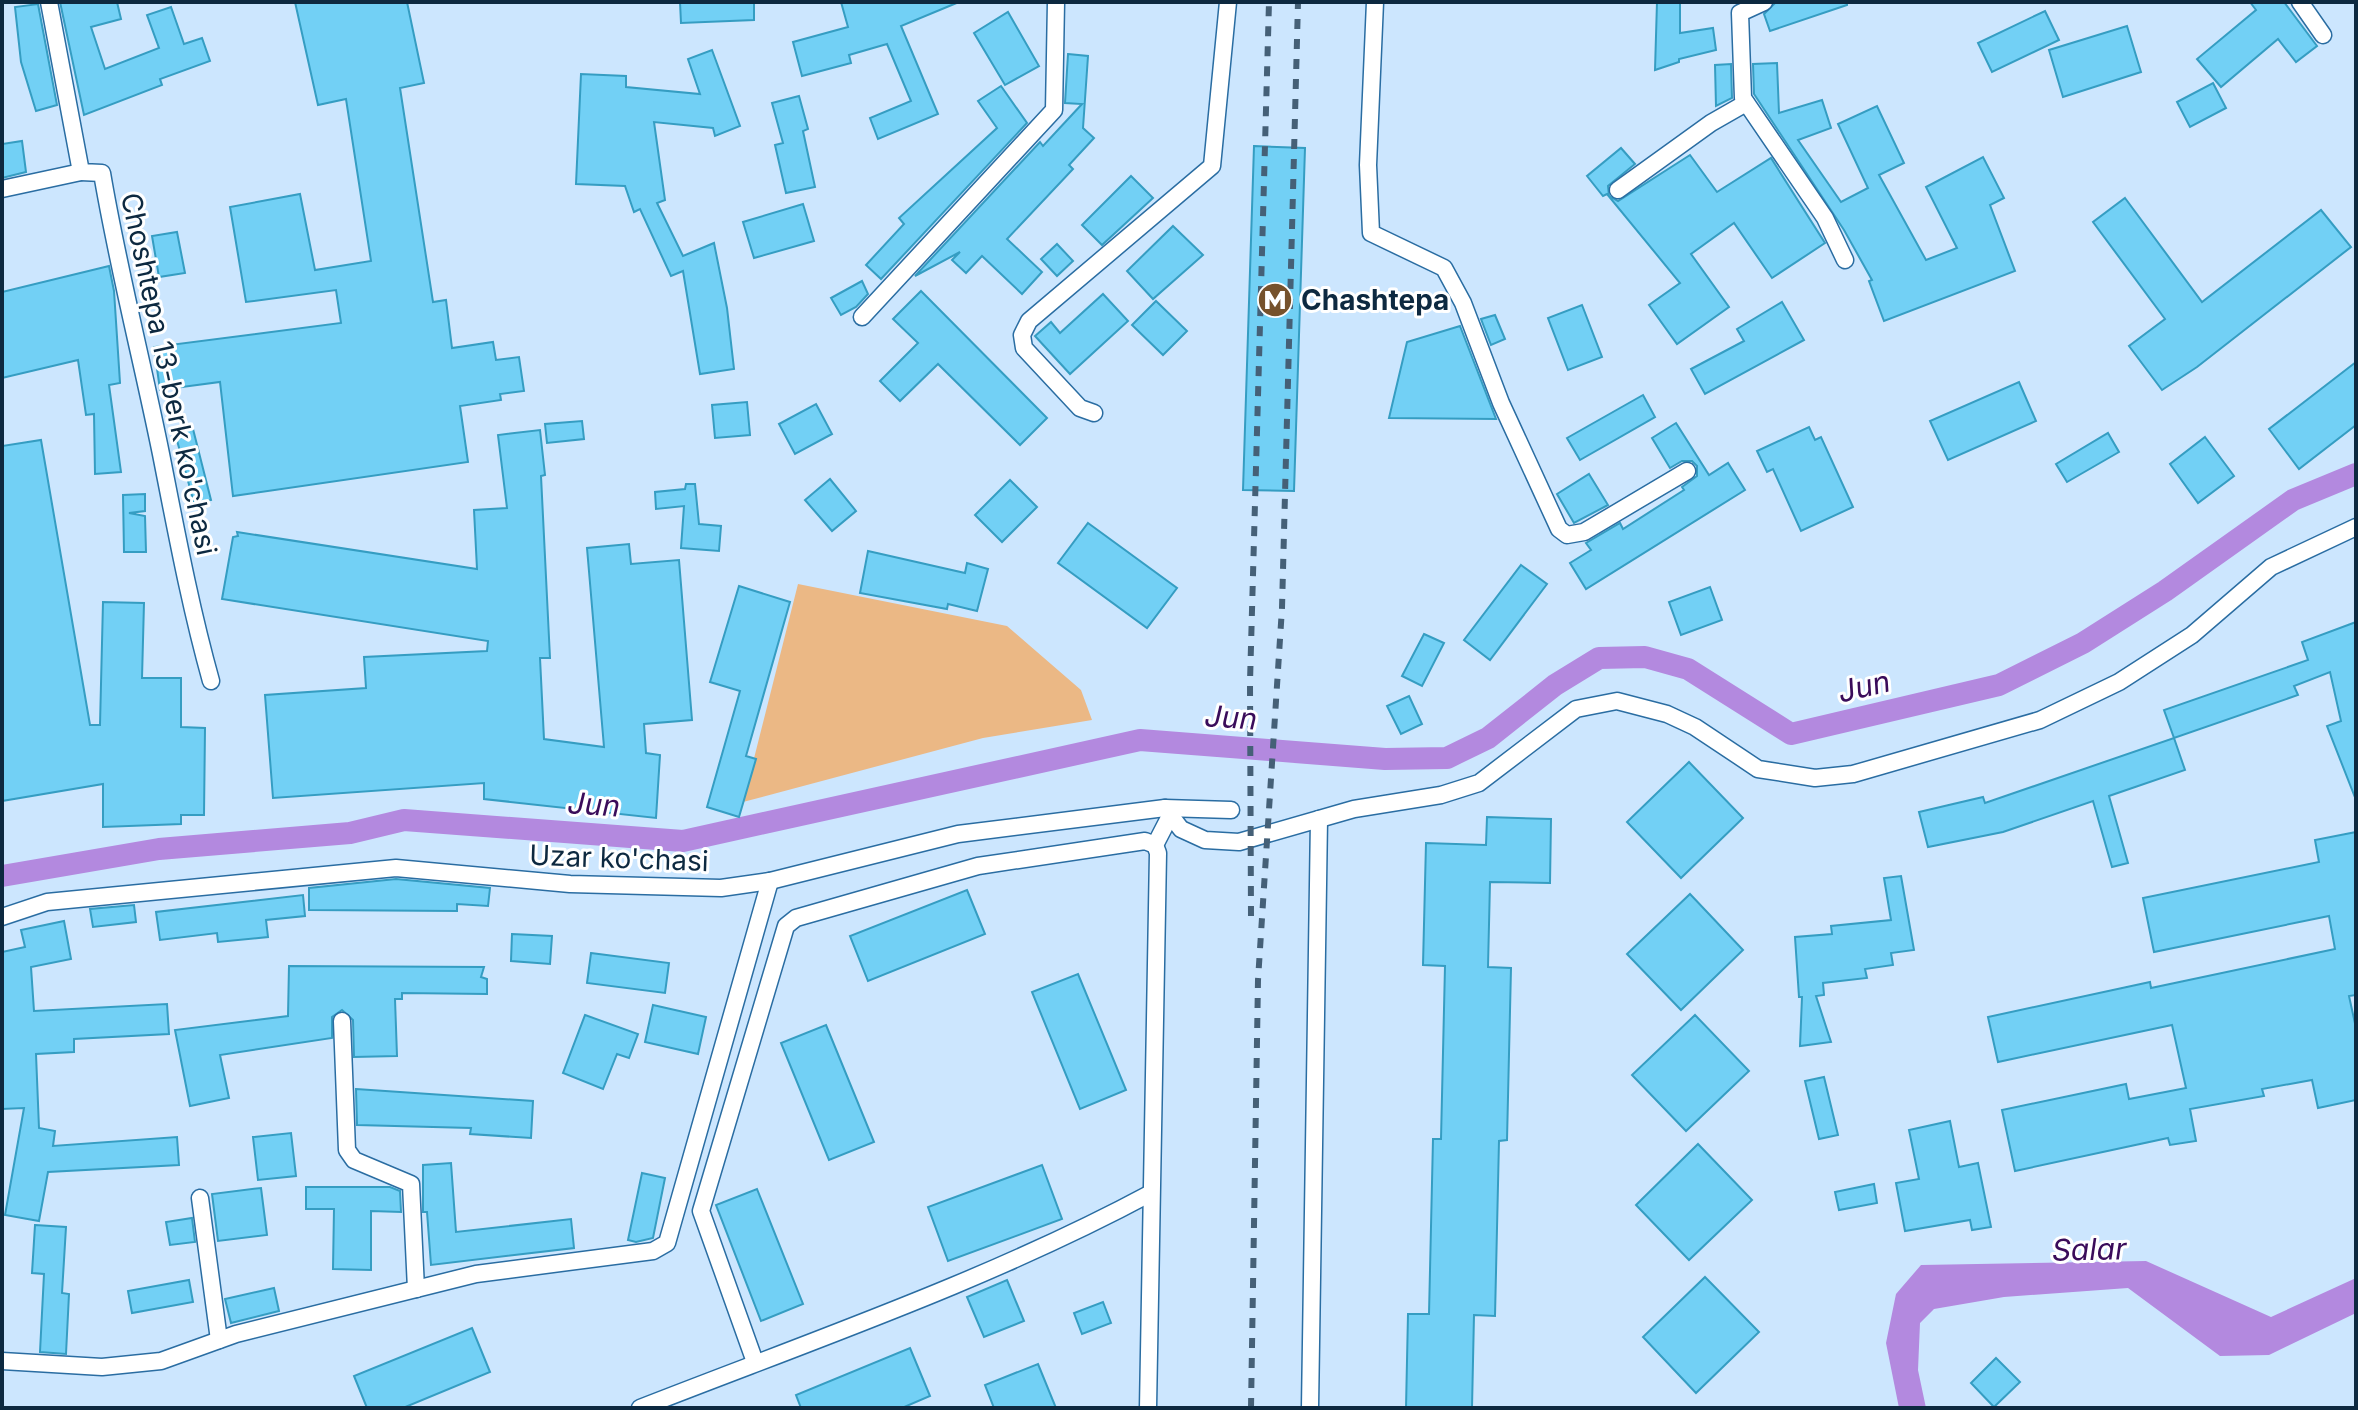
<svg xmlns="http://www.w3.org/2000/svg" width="2358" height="1410" viewBox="0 0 2358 1410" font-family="Inter,sans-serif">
<rect width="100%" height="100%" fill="#cce6fe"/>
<polygon fill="#ebb885" points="798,584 1007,626 1081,690 1092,720 983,738 743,802"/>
<polygon fill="#b389df" points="2146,1261 2271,1317 2356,1278 2356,1313 2269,1355 2220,1356 2128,1288 2004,1297 1934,1309 1920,1323 1918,1370 1926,1408 1899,1408 1886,1343 1896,1294 1921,1265"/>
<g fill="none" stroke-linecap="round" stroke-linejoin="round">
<polyline stroke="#b389df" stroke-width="22" points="2,876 159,849 350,833 404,820 683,841 1140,740 1385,759 1447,758 1488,738 1555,685 1599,658 1645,657 1688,669 1791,734 1999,685 2083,643 2165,591 2293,500 2356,474"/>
</g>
<g fill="#72d0f5" stroke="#359dc2" stroke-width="2">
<polygon points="60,2 117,2 121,19 91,27 105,69 159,48 147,15 171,7 184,44 202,38 210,61 160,79 162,85 84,115"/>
<polygon points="295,2 407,2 424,83 400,88 433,302 446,300 452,348 493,342 496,360 519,357 524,391 500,394 501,400 460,406 468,462 233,496 220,382 160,390 154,347 341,323 336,290 246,302 230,207 300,194 315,270 371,261 346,99 318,105"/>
<polygon points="680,2 754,2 754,20 681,23"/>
<polygon points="841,2 959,2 901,26 938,114 878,139 870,118 911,101 887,44 849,55 851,63 802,76 793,42 848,27"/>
<polygon points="1657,2 1680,2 1680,33 1713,28 1716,50 1679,59 1679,62 1655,70"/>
<polygon points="1776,2 1847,2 1847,5 1770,31 1764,14"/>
<polygon points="2250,2 2284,2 2317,46 2296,62 2278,39 2221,87 2197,59 2256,10"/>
<polygon points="38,4 57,105 36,111 21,62 15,7"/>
<polygon points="2045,11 2059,40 1992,72 1978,43"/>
<polygon points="1008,12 1039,66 1005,85 974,33"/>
<polygon points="2127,26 2141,72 2063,97 2049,50"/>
<polygon points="712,50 740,126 715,136 713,128 654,122 665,200 657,203 683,256 714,243 727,308 734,369 700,374 683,271 671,276 640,209 634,212 625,186 576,184 581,74 626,76 626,87 700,94 688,59"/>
<polygon points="1068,54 1088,56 1083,128 1094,138 1069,165 1073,169 1007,239 1042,272 1022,294 982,256 966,273 952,260 960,252 915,276 1040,142 1043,146 1082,104 1065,103"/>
<polygon points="1777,63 1779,113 1822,100 1831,128 1798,140 1841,202 1868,188 1838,124 1877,106 1904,163 1879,175 1926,260 1957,248 1926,187 1983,157 2004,198 1990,205 2015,271 1884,321 1869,281 1872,280 1844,230 1754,94 1753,64"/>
<polygon points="1731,64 1732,98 1716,106 1715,65"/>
<polygon points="2213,83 2226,108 2190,127 2177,102"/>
<polygon points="1001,86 1027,123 881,279 866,265 904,224 899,218 997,128 978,101"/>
<polygon points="799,96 808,129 803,131 815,187 786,193 775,145 783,143 772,103"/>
<polygon points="22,141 26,172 2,178 2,144"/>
<polygon points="1254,146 1305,148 1294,491 1243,490"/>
<polygon points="1621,148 1635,164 1608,186 1609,196 1618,201 1690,155 1717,192 1771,158 1825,243 1772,278 1734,223 1691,254 1729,307 1677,344 1649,305 1680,283 1607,194 1603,196 1587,176"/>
<polygon points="1131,176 1153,198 1102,245 1082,225"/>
<polygon points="2125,198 2202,302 2321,210 2351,247 2197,367 2162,390 2129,346 2165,319 2093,222"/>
<polygon points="803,204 814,241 754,258 743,222"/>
<polygon points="1173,226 1203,255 1153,299 1127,271"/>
<polygon points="177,232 185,273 159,277 152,236"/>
<polygon points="1057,244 1073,261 1057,276 1041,259"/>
<polygon points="109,266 114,291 120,383 109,385 121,472 95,474 94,414 86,415 78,360 2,378 2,292"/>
<polygon points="862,281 868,294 856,307 841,315 831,298"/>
<polygon points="921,291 1047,418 1020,445 938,364 900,401 880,381 918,343 893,319"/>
<polygon points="1103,294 1128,321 1070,374 1035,336 1051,322 1060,333"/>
<polygon points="1156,301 1187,331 1163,355 1132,325"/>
<polygon points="1782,302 1804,340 1705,394 1691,369 1744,341 1737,329"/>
<polygon points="1582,305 1602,357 1568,370 1548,318"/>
<polygon points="1495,315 1505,339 1491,345 1481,319"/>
<polygon points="1460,326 1496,419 1389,418 1407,342"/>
<polygon points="2356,362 2356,425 2299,469 2269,429"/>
<polygon points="2019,382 2036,421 1948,460 1930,421"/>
<polygon points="1643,395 1655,417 1580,460 1567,438"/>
<polygon points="747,402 750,435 715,438 712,405"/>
<polygon points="816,404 832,434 795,454 779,424"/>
<polygon points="582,421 584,439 547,443 545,424"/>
<polygon points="1676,423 1709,475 1728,463 1745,490 1586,589 1570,563 1591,550 1586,543 1620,523 1623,529 1684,490 1682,487 1697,476 1697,466 1692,461 1682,461 1670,468 1652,438"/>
<polygon points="1809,427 1815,440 1821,437 1853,507 1801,531 1773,469 1767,472 1757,451"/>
<polygon points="193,429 211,500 194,503 175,433"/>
<polygon points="540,430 545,475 541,476 550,658 540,658 544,739 604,747 587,548 629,544 631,564 679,560 692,720 644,724 646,753 660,755 656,818 484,799 484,783 273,798 265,695 366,688 364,657 487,651 488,641 222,599 233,537 238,536 237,532 477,569 474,510 507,508 498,435"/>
<polygon points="2108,433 2119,452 2067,482 2056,464"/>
<polygon points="2205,437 2234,476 2198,503 2170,464"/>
<polygon points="41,440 90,725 100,725 103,602 144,603 142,678 181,678 181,727 205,728 204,815 181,815 181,824 103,827 103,784 2,801 2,446"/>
<polygon points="1589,474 1608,505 1574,523 1557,494"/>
<polygon points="830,479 856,511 832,531 805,500"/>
<polygon points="1010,480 1037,507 1002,542 975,515"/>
<polygon points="686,484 695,484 699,524 721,526 719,551 681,548 684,506 656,509 655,492 685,489"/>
<polygon points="145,494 145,511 129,513 145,516 146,552 124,552 123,495"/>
<polygon points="1088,523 1177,588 1147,628 1058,563"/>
<polygon points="868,551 965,573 967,563 988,569 977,611 948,604 947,609 860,593"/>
<polygon points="1521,565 1547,584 1490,660 1464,640"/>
<polygon points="739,586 790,602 746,756 756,759 739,817 707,807 740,691 710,682"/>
<polygon points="1710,587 1722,620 1681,635 1669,602"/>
<polygon points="2356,622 2356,800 2327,726 2341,721 2330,672 2294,686 2298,695 2174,738 2164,710 2308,660 2302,642"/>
<polygon points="1424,634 1444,643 1422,686 1402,676"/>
<polygon points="1409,696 1422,724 1401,734 1387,706"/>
<polygon points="2174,738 2185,770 2109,796 2128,863 2112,867 2093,801 2003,832 1928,847 1919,812 1983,797 1985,803"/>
<polygon points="1689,762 1743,818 1681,878 1627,822"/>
<polygon points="1487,817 1551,819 1550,883 1490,882 1488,967 1511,968 1507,1140 1499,1141 1495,1316 1474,1315 1472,1408 1406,1408 1408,1314 1429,1314 1433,1139 1441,1139 1445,966 1423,965 1426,843 1486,845"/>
<polygon points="2356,832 2356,995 2349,996 2356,1028 2356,1100 2318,1108 2312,1080 2262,1089 2264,1096 2190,1109 2196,1141 2170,1145 2168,1138 2015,1171 2002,1110 2126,1084 2129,1099 2186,1088 2172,1025 1998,1062 1988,1017 2150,982 2151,988 2335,949 2329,916 2154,952 2143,898 2319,862 2315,840"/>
<polygon points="1901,876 1914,950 1891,953 1893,965 1865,969 1867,978 1823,983 1824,995 1816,996 1831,1042 1800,1046 1802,997 1799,997 1795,937 1832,934 1831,926 1891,920 1884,878"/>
<polygon points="396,879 490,888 488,906 457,904 457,911 309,910 309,888"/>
<polygon points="967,890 985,934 868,981 850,936"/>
<polygon points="1690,894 1743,950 1681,1010 1627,954"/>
<polygon points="303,895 305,916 266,920 268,937 218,942 217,933 160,940 156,912"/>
<polygon points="134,905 136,922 93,927 90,909"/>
<polygon points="64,921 71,959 31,967 34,1011 167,1004 169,1034 74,1039 74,1052 36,1054 39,1128 55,1131 53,1146 177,1137 179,1165 48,1172 39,1221 5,1215 24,1108 2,1109 2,952 25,947 21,930"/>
<polygon points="512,934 552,936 550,964 511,961"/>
<polygon points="591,953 669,963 665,993 587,983"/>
<polygon points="289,966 484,967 481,977 487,979 487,994 402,993 402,999 395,999 397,1056 354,1057 353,1020 342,1010 332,1017 332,1038 220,1055 229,1098 190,1106 175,1030 288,1016"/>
<polygon points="1078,974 1126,1090 1080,1109 1032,992"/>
<polygon points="653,1005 706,1017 698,1054 645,1042"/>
<polygon points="585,1015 638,1034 629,1058 617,1054 603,1089 563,1073"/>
<polygon points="1695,1015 1749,1071 1686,1131 1632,1075"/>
<polygon points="826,1025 874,1142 829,1160 781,1043"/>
<polygon points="1824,1077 1838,1135 1819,1139 1805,1081"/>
<polygon points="356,1089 533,1101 531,1138 470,1134 471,1128 357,1125"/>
<polygon points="1950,1121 1959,1167 1978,1163 1991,1227 1972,1230 1970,1220 1905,1231 1896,1183 1919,1179 1909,1130"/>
<polygon points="291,1133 296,1176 258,1180 253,1137"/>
<polygon points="1698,1144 1752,1200 1689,1260 1636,1205"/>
<polygon points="451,1163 456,1232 571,1219 574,1248 431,1265 427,1212 423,1212 423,1165"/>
<polygon points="1042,1165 1062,1219 948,1261 928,1207"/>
<polygon points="642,1173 665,1178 653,1238 636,1242 628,1240"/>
<polygon points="1874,1184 1877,1203 1839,1210 1835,1192"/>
<polygon points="306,1187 390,1187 400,1191 401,1212 371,1211 371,1270 333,1269 334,1209 306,1209"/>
<polygon points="261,1188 267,1235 218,1241 212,1194"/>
<polygon points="757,1189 803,1304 761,1321 716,1205"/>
<polygon points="192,1218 195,1242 170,1245 166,1222"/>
<polygon points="35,1225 66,1227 62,1293 69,1294 66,1354 40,1352 44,1274 32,1273"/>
<polygon points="1705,1277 1759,1332 1696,1393 1643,1337"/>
<polygon points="189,1280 193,1302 132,1313 128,1291"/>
<polygon points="1007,1280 1024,1321 984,1337 967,1297"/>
<polygon points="274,1288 279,1311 231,1323 225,1299"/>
<polygon points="1103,1302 1111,1323 1082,1334 1074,1313"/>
<polygon points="472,1328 490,1372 403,1408 367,1408 354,1376"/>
<polygon points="910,1348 930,1396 902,1408 801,1408 796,1395"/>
<polygon points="1996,1358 2020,1382 1994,1407 1971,1383"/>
<polygon points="1038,1364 1056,1408 994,1408 985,1385"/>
</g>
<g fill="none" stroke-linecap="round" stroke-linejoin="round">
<g stroke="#2a6da2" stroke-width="19">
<g id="minor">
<path d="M49,2L81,172L102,173C118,268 142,360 161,454C176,530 190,606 211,681"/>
<polyline points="1375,2 1368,165 1371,233 1444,268 1463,303 1501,403 1559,529 1567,535 1584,532 1687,471"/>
<polyline points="1764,2 1740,13 1743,98 1825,218 1845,260"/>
<polyline points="2300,2 2323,35"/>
<polyline points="2,189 81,172"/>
<polyline points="1618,190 1711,123 1746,103"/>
<polyline points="862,317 1054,110 1056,2"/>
<polyline points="1094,413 1080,408 1024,348 1022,335 1029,321 1212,166 1228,2"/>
<polyline points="1165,808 1181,829 1205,840 1239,842 1354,809 1441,795 1479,783 1576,709 1617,701 1667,714 1695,727 1758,769 1815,778 1853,774 2040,720 2119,682 2192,635 2271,567 2356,527"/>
<polyline points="1155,845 1170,816"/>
<polyline points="2,917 47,902 396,868 570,884 721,888 770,881 958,834 1165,808 1231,810"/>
<polyline points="342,1021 347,1150 354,1160 411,1184 416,1289"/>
<polyline points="200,1198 219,1340"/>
<polyline points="2,1361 102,1367 161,1361 236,1334 476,1274 653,1251 667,1243 770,881"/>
<polyline points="755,1362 701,1211 786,926 796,918 978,866 1145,841 1155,845 1158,853 1148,1408"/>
<path d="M640,1408C811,1341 989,1280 1151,1193"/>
<polyline points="1310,1408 1319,819"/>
</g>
</g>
<use href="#minor" stroke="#fff" stroke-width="16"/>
<g stroke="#456077" stroke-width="6" stroke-dasharray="10 10" stroke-linecap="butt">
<polyline points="1251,916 1250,682 1269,2"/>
<polyline points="1251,1408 1258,980 1282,608 1298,2"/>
</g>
</g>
<defs>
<g id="metro-disc" transform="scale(1.8)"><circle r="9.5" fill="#76522c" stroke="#fff"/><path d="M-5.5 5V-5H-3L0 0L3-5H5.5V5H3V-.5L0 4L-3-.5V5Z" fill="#fff"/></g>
</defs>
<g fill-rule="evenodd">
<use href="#metro-disc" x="1275" y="300"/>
</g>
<g text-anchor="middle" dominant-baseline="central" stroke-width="6" stroke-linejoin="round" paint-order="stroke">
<g font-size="28" font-weight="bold" fill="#0d2940" stroke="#fff" text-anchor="start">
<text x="1301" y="300">Chashtepa</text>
</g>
<g font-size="28" fill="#0d2940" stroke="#fff">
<text transform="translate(169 374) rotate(78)">Choshtepa 13-berk ko'chasi</text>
<text transform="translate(619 858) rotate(2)">Uzar ko'chasi</text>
</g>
<g font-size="30" font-style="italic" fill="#3a0c5a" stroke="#fff">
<text transform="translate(1864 686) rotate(-13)">Jun</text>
<text transform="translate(1231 717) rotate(4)">Jun</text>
<text transform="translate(594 804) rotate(4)">Jun</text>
<text transform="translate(2089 1249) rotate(-1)">Salar</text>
</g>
</g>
<rect width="2358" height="1410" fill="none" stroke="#0d2940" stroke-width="8"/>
</svg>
